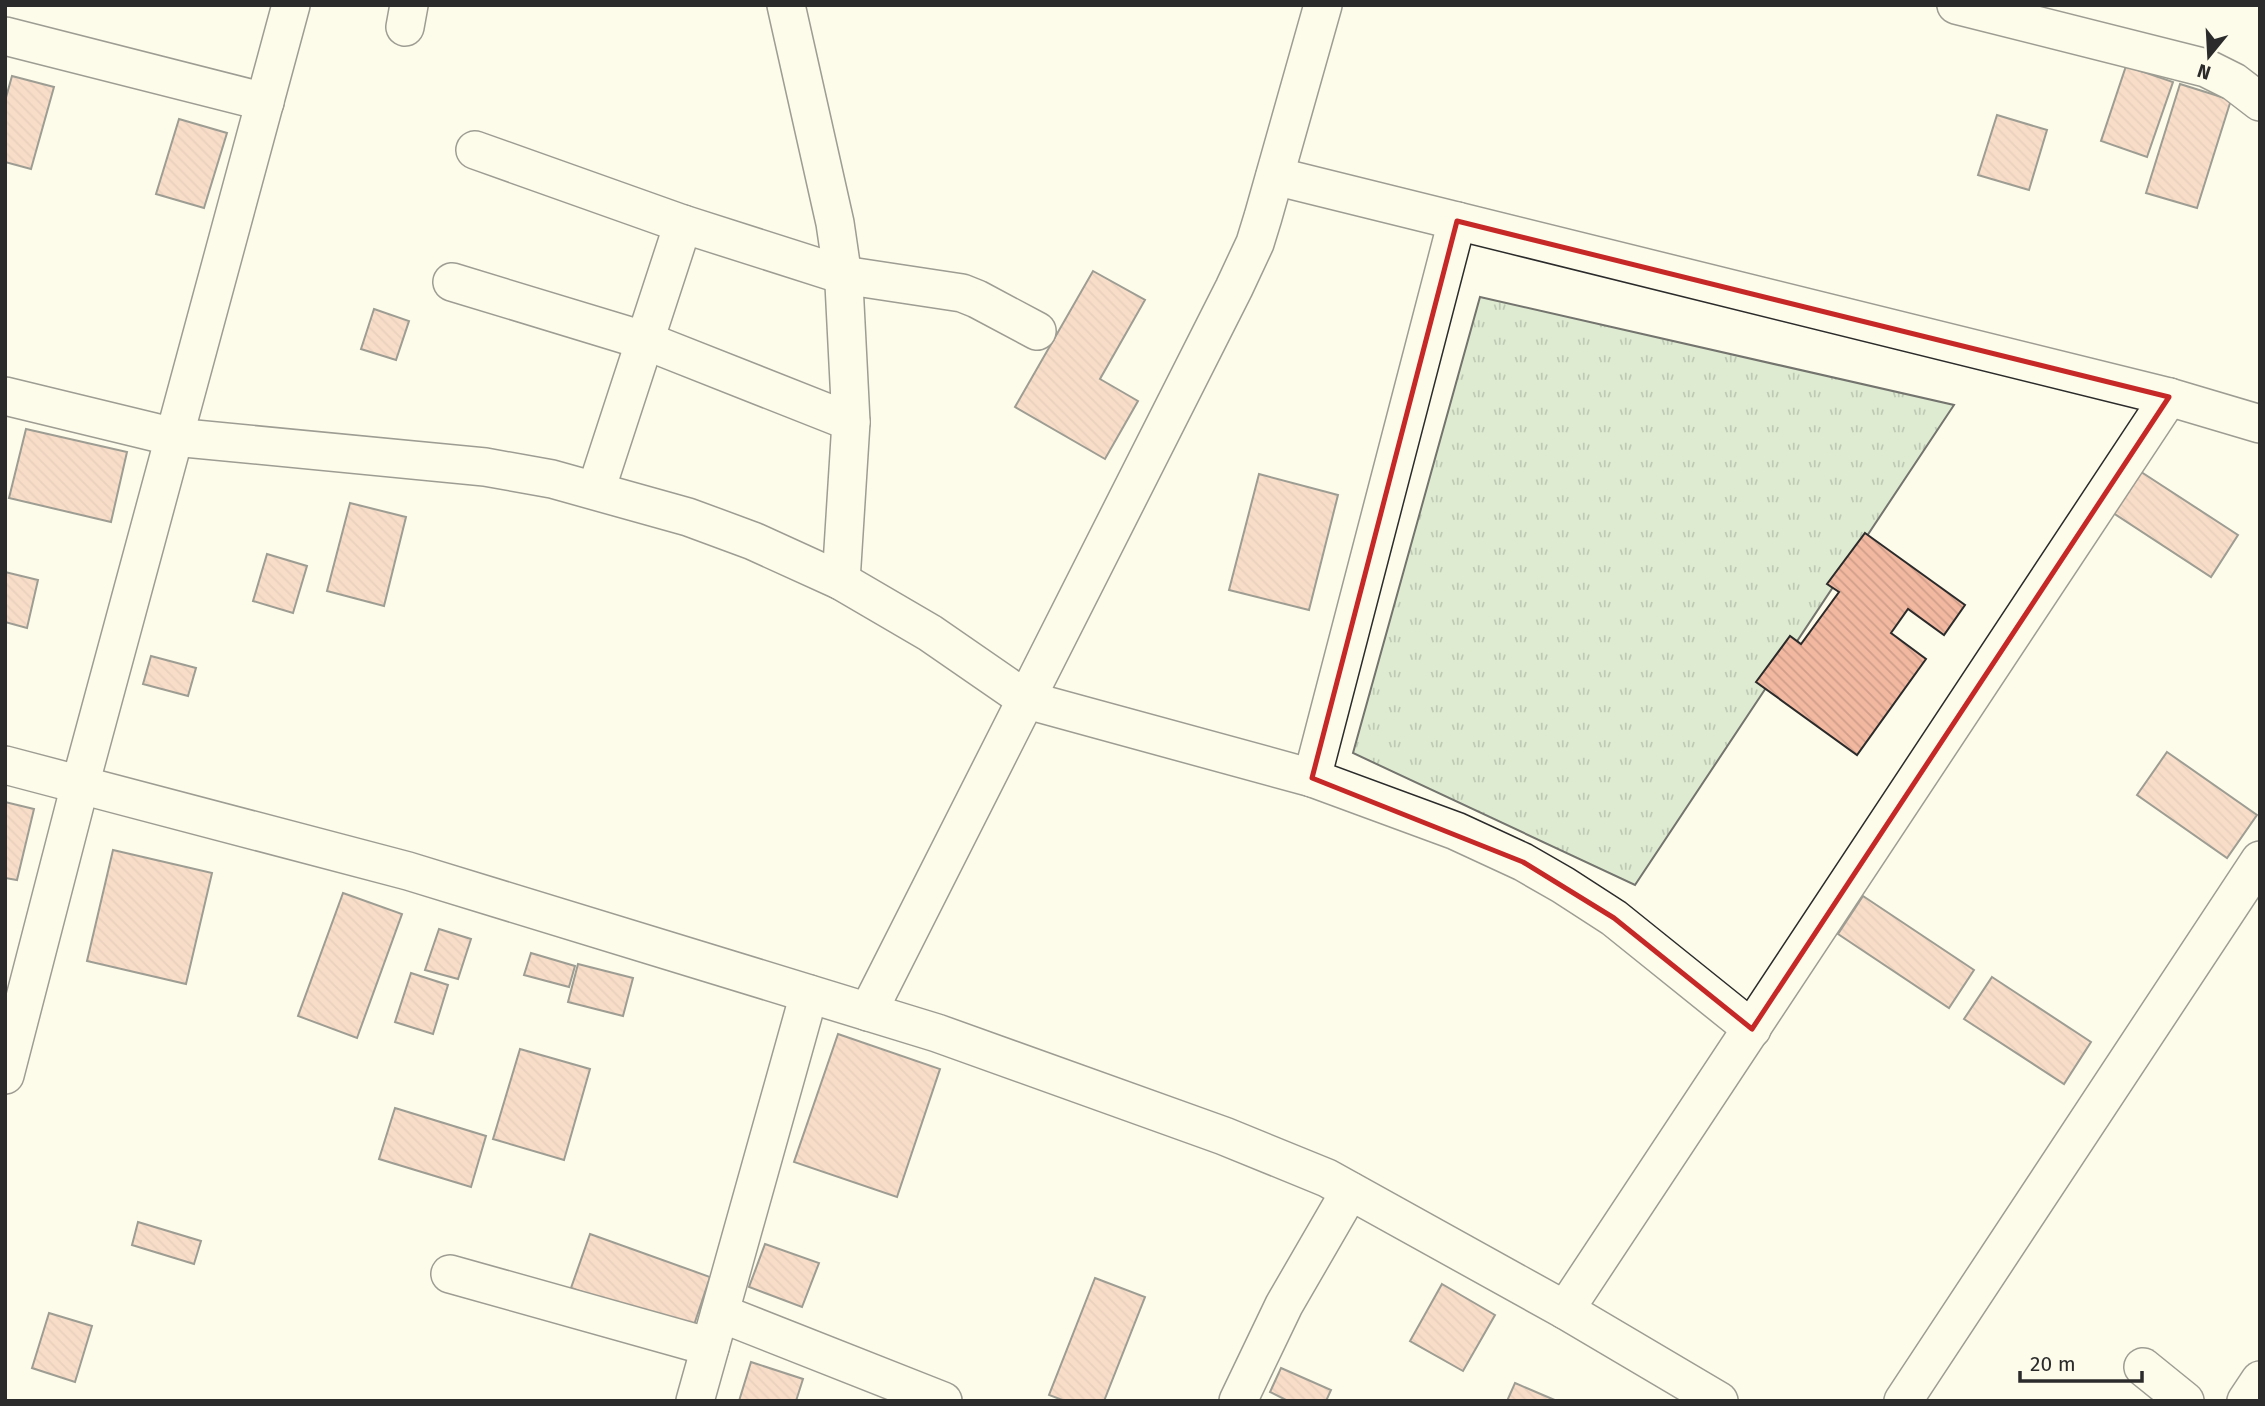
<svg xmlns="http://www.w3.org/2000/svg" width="2265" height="1406" viewBox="0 0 2265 1406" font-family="'Fira Sans',sans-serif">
<defs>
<pattern id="park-tufts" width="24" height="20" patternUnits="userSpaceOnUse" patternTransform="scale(1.75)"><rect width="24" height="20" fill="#deebd1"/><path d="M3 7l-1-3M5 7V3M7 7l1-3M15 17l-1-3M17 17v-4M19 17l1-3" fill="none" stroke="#bfcab4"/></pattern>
<pattern id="building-back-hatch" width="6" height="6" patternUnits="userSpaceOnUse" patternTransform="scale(1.75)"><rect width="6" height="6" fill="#f2b8a0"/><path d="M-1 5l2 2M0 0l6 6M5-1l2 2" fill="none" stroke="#d09e8a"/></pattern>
</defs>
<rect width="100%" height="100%" fill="#fdfbea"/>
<polygon fill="url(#park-tufts)" stroke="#74746e" stroke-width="2" points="1480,297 1954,405 1635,885 1353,753"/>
<g fill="url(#building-back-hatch)" stroke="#2b2b2b" stroke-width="2">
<polygon points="2126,66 2173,82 2147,157 2101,141"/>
<polygon points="12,76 54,87 31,169 5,162 5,101"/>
<polygon points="2180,84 2231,100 2197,208 2146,193"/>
<polygon points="1997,115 2047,130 2029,190 1978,175"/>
<polygon points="179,119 227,133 204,208 156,194"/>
<polygon points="1093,271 1145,300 1100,379 1138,401 1105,459 1015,407"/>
<polygon points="374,309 409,321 396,360 361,349"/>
<polygon points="26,429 127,452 111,522 9,498"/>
<polygon points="2132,466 2238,535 2211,577 2104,507"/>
<polygon points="1259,474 1338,495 1309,610 1229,590"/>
<polygon points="350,503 406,517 384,606 327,591"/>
<polygon points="1865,533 1965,605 1944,635 1908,609 1891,633 1926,659 1857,755 1756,682 1790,636 1801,644 1839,592 1827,584"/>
<polygon points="267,554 307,566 293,613 253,601"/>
<polygon points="5,572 38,580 27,628 5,622"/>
<polygon points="151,656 196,668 188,696 143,684"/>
<polygon points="2167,752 2257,815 2227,858 2137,795"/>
<polygon points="5,802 34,809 17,880 5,878"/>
<polygon points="113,850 212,873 186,984 87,961"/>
<polygon points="343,893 402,914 357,1038 298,1016"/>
<polygon points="1863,896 1974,970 1949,1008 1838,934"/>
<polygon points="439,929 471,939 458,979 425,970"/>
<polygon points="531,953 575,966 569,987 524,975"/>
<polygon points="578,964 633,978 623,1016 568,1002"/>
<polygon points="411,973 448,985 433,1034 395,1022"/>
<polygon points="1992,977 2091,1042 2064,1084 1964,1019"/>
<polygon points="838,1034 940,1069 897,1197 794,1162"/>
<polygon points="520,1049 590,1069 564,1160 493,1139"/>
<polygon points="395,1108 486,1136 471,1187 379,1159"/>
<polygon points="138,1222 201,1241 194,1264 132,1245"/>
<polygon points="590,1234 710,1277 692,1331 571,1288"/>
<polygon points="765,1244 819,1263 802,1307 749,1287"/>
<polygon points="1095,1278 1145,1297 1104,1401 1065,1401 1049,1395"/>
<polygon points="1442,1284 1495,1315 1463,1371 1410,1341"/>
<polygon points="49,1313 92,1326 75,1382 32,1368"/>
<polygon points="751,1362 803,1379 796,1401 739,1401"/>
<polygon points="1281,1368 1331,1390 1326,1401 1288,1401 1270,1392"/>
<polygon points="1515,1383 1557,1401 1507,1401"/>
</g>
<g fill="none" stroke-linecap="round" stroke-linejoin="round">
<g stroke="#2b2b2b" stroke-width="40">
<g id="street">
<polyline points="786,5 835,223 844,284 851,422 841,581"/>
<polyline points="1956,5 2206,68 2234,82 2260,102"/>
<polyline points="405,27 409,5"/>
<polyline points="5,36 265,102"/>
<polyline points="475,150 683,224 843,275 962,293 977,299 1037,331"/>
<polyline points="1275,176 2169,397 2260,424"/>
<polyline points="452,282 646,341 851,422"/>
<polyline points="5,396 174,437 485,467 552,479 688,517 753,541 841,581 930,633 1027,700 1312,778 1456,831 1523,862 1563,885 1614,918 1752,1029"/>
<polyline points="596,490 683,224"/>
<polyline points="5,765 408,871 937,1033 1224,1136 1327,1178 1565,1310 1719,1401"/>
<polyline points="1312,778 1457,221"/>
<polyline points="868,1012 1234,288 1255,243 1263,217 1323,5"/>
<polyline points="5,1075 80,785 291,5"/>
<polyline points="450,1274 710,1347"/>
<polyline points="1565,1310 2169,397"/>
<polyline points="720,1313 943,1401"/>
<polyline points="2143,1367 2185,1401"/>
<polyline points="695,1401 809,994"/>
<polyline points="1238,1401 1284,1305 1350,1191"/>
<polyline points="1903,1401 2260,860"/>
<polyline points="2246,1401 2260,1380"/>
</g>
</g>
<use href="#street" stroke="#fdfbea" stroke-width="37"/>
</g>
<path d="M0 0H2265V1406H0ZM1457,221L2169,397L1752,1029L1614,918L1523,862L1312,778Z" fill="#fdfbea" fill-opacity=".55" fill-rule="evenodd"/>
<path fill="none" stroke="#c62828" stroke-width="5" stroke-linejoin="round" d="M1457,221L2169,397L1752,1029L1614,918L1523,862L1312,778Z"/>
<rect width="2265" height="1406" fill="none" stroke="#2b2b2b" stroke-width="14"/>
<g transform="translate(2209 56) rotate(198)" stroke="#fdfbea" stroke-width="5" paint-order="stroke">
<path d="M0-5L12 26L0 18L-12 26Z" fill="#2b2b2b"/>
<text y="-10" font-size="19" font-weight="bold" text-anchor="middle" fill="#2b2b2b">N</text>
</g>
<path d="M2020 1371v10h122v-10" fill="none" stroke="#2b2b2b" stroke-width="3.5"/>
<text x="2030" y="1371" font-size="21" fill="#2b2b2b" stroke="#fdfbea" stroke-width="5" paint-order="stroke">20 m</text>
</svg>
